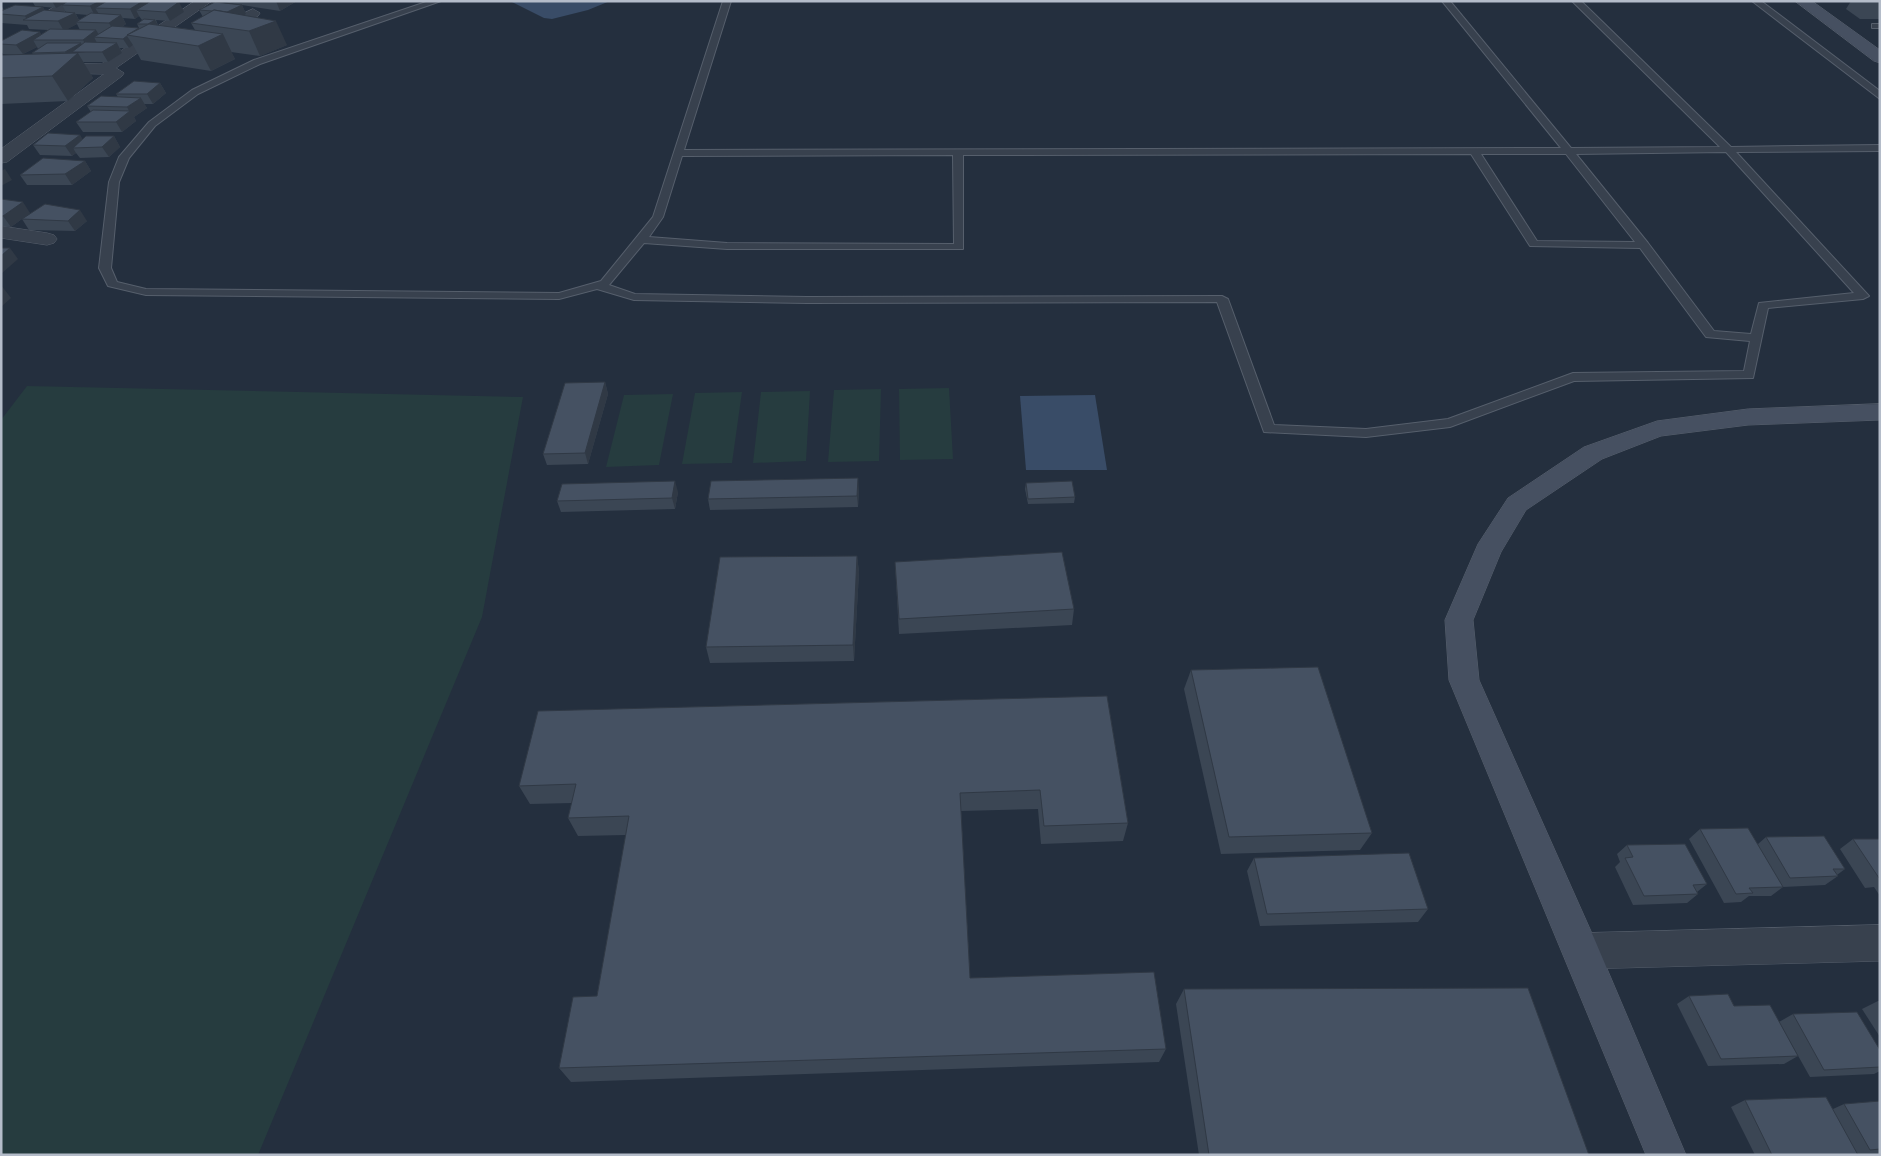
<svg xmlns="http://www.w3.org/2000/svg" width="1881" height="1156" viewBox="0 0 1881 1156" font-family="'Noto Sans',sans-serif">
<rect width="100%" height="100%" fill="#242f3e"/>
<g fill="#263c3f">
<polygon points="27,386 523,397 482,617 258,1155 1,1155 1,420"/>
<polygon points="949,388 953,459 900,460 899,389"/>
<polygon points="881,389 879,461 828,462 834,390"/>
<polygon points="810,391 806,461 753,463 761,392"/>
<polygon points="742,392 732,463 682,464 695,393"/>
<polygon points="673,394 659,465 606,467 624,395"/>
</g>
<g fill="#394c67">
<polygon points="510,1 610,1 588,10 552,19 544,18"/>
<polygon points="1095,395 1107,470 1026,470 1020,396"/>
</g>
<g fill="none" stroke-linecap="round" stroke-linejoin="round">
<g stroke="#565f6c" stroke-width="2">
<g id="lane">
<path d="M429,1H441L260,64L198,94L155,126L129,158L119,182L111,268L117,282L146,289L559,293L601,281L653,217L723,1H731L684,150L1561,148L1442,1H1450L1571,148L1720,147L1572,1H1581L1731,147L1880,145V151L1736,152L1869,296L1863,299L1768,308L1753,378L1574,381L1450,427L1366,437L1264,432L1217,302L807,303L634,300L597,289L559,299L146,295L108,286L99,268L109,182L119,157L149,122L192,90L254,60ZM1726,152L1854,293L1759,303L1751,334L1714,331L1648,243L1576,154ZM1471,154L1530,246L1640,248L1706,337L1750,341L1744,371L1573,373L1448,419L1366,429L1274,425L1228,299L1222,296L807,297L635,294L609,285L644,243L727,249H963V155ZM1481,154H1566L1635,242L1537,241ZM953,155L954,244L727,243L649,237L663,217L682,156Z"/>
<polygon points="1752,1 1761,1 1880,91 1880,99"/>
<rect x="1872" y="24" width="8" height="4"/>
</g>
</g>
<g stroke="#565f6c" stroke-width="1">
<g id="street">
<polygon points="63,1 81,1 57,16 47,16 45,13"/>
<polygon points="195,1 212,1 116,68 124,73 122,76 7,162 1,163 1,149 104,74 1,72 1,62 101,64"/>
<polygon points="253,9 260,13 258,16 218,36 213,38 205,33 208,30"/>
<polygon points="1,226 47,233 54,235 57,239 54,243 47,245 1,238"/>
<polygon points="1880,925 1880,961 1581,969 1568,964 1563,951 1568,938 1581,933"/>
</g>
</g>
<g stroke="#565f6c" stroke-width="1">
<g id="secondary">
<polygon points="1795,1 1812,1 1880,50 1880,63 1874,61"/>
<polygon points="1880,404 1880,420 1748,425 1661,436 1602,459 1526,510 1501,552 1473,620 1479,680 1594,938 1686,1155 1646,1155 1449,680 1445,620 1478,544 1508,498 1584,447 1657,421 1748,409"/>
</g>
</g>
<use href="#lane" fill="#38414e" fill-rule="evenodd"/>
<use href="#street" fill="#38414e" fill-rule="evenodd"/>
<use href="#secondary" fill="#465061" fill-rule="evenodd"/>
</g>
<g fill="#3b4654" fill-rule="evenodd">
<path d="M32,1H146L147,4L184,12L170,21L156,20L158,25L195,30L191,23L203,17L199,10L234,4L224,2L223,1H297L280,11L242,5L246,14L243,15L287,45L260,56L231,52L235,59L211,71L141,60L133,45L129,48H120L122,53L108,62H83L93,78L68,101L1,104V55L22,54H3L1,52V41L42,34L48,30L29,29L27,25L1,23V5L4,10L43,7L44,10L66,12L62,5L56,8L35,6ZM76,14L88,15L79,20ZM139,16L142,20H143L137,24L139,28L122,27L126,24L123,18L135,19ZM77,24L80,30L67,29ZM37,47L38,49L32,53L33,54H23Z"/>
<polygon points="1851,1 1880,1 1880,19 1860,19 1846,9"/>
<polygon points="160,83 166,93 153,104 144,104 147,108 134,117 136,121 122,132 83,132 76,122 91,112 87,106 118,97 116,94"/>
<polygon points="80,135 82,139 114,136 120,147 109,157 80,158 76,153 72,156 40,155 33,145"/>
<polygon points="85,161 91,171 72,185 27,185 20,175"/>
<polygon points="1,199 30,213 11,227 1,226"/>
<polygon points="22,219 87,221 75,231 29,230"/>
<polygon points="605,382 608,394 588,464 547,465 543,454"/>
<polygon points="1026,483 1075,497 1074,503 1028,504 1025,489"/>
<polygon points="859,489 858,507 710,510 708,499"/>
<polygon points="678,492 675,509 561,512 557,501"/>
<polygon points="857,556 859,572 854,661 710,663 706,647"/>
<polygon points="895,562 1074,609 1072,625 899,634"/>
<polygon points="1191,670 1372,833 1360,850 1221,854 1184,689"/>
<polygon points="1107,696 1128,823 1123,841 1041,844 1038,809 961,811 970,978 1166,1049 1159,1062 571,1082 559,1068 597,996 626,835 578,836 568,818 572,803 530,804 519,786"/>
<polygon points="1700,829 1758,844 1766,837 1845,869 1837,875 1838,876 1825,885 1783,887 1771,896 1749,896 1741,902 1724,903 1689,839"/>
<polygon points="1853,839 1880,839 1880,896 1874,887 1865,888 1840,849"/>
<polygon points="1627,845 1707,884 1697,892 1698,894 1687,903 1633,905 1615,867 1620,862 1617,854"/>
<polygon points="1254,858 1428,909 1418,922 1260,926 1247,871"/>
<polygon points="1184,989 1589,1155 1199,1155 1176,1004"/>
<polygon points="1689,996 1734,1006 1798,1056 1784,1064 1708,1066 1677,1004"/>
<polygon points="1878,1001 1880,1001 1880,1037 1862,1009"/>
<polygon points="1793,1014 1880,1050 1880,1071 1874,1074 1810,1077 1779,1022"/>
<polygon points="1745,1100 1833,1109 1844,1104 1880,1101 1880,1154 1865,1155 1755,1155 1731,1107"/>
</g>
<g fill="#303945">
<polygon points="52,1 70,1 56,8"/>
<polygon points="100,1 109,1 95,8 99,14 95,16 90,6"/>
<polygon points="143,1 146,1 150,9 136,10 139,16 135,19 130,9"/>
<polygon points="276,1 297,1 280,11"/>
<polygon points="179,2 184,12 170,21 165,12"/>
<polygon points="242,5 246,14 231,22 227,12"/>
<polygon points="43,7 48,17 27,20 25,16"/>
<polygon points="75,13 80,22 76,22 77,24 64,31 58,21"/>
<polygon points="121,15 126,24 114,32 109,23"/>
<polygon points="155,20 158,25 148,24"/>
<polygon points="276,21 287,45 260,56 249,31"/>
<polygon points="96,30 101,38 94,37 97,43 88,49 83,40"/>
<polygon points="40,32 45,40 33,40 37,47 23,54 16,45"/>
<polygon points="223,34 235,59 211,71 198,46"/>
<polygon points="127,36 133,45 129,48 123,39"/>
<polygon points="81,43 86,52 78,53 93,78 68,101 52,76 70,60 65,52"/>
<polygon points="117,43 122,53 108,62 102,52"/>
<polygon points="160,83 166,93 153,104 147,94"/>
<polygon points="141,98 147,108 134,117 136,121 122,132 116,122 129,111 127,107"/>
<polygon points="80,135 86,146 73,148 76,153 72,156 65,146"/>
<polygon points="114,136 120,147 109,157 102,147"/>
<polygon points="85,161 91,171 72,185 65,174"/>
<polygon points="5,169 12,180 1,186 1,171"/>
<polygon points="23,202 30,213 11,227 3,216"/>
<polygon points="80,210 87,221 75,231 68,221"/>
<polygon points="10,248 18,259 1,274 1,256"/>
<polygon points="1,285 11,298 1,307"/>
<polygon points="605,382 608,394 588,464 585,453"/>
<polygon points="858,478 859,489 858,507 857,496"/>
<polygon points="675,481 678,492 675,509 672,498"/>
<polygon points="857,556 859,572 854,661 853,645"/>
</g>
<g fill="#455162" stroke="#303945">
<polygon points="68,1 100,1 90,6 62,5"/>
<polygon points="107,1 143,1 130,9 95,8"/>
<polygon points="151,1 160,1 179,2 165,12 136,10"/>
<polygon points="215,2 242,5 227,12 214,10 212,11 199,10"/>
<polygon points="15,5 43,7 25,16 1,14 1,11"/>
<polygon points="44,10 75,13 58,21 23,20"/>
<polygon points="214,10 276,21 249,31 191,23"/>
<polygon points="91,13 121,15 109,23 76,22"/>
<polygon points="144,19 155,20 148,24 137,24"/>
<polygon points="149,24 223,34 198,46 127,35"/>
<polygon points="112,26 139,28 127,35 128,35 123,39 94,37"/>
<polygon points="50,29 96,30 83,40 33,40"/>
<polygon points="22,30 40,32 16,45 1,44 1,41"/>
<polygon points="85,42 117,43 102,52 72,52"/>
<polygon points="47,43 81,43 65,52 32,53"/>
<polygon points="78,53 52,76 1,78 1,55"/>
<polygon points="134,81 160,83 147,94 116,94"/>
<polygon points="101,96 141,98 127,107 87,106"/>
<polygon points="93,110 130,111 116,122 76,122"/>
<polygon points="48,133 80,135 65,146 33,145"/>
<polygon points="86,136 114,136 102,147 73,148"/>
<polygon points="43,158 85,161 65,174 20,175"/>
<polygon points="1,199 23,202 3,216 1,216"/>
<polygon points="45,204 80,210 68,221 22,219"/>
<polygon points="1,248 10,248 1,256"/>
<polygon points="605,382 585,453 543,454 565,383"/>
<polygon points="858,478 857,496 708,499 711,481"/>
<polygon points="675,481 672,498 557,501 562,484"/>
<polygon points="1072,481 1075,497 1028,499 1026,483"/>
<polygon points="1062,552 1074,609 899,619 895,562"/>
<polygon points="857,556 853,645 706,647 720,557"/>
<polygon points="1318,667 1372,833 1229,837 1191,670"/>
<polygon points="1107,696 1128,823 1044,826 1040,790 960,793 970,978 1154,972 1166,1049 559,1068 573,997 597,996 629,816 568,818 576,784 519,786 538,711"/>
<polygon points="1748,828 1783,887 1749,888 1753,893 1736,894 1700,829"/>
<polygon points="1824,836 1845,869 1833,869 1838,876 1790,878 1766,837"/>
<polygon points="1853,839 1880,839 1880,878 1879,878"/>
<polygon points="1685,844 1707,884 1693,885 1698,894 1644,896 1625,858 1633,857 1627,845"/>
<polygon points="1409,853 1428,909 1267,914 1254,858"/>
<polygon points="1528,988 1589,1155 1209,1155 1184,989"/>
<polygon points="1728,994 1734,1006 1770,1005 1798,1056 1721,1059 1689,996"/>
<polygon points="1857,1012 1880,1050 1880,1067 1824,1070 1793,1014"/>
<polygon points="1826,1097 1858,1155 1772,1155 1745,1100"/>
<polygon points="1880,1101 1880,1149 1870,1150 1844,1104"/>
</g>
<rect width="1881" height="1156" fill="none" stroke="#b4bcc9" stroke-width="5"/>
</svg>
